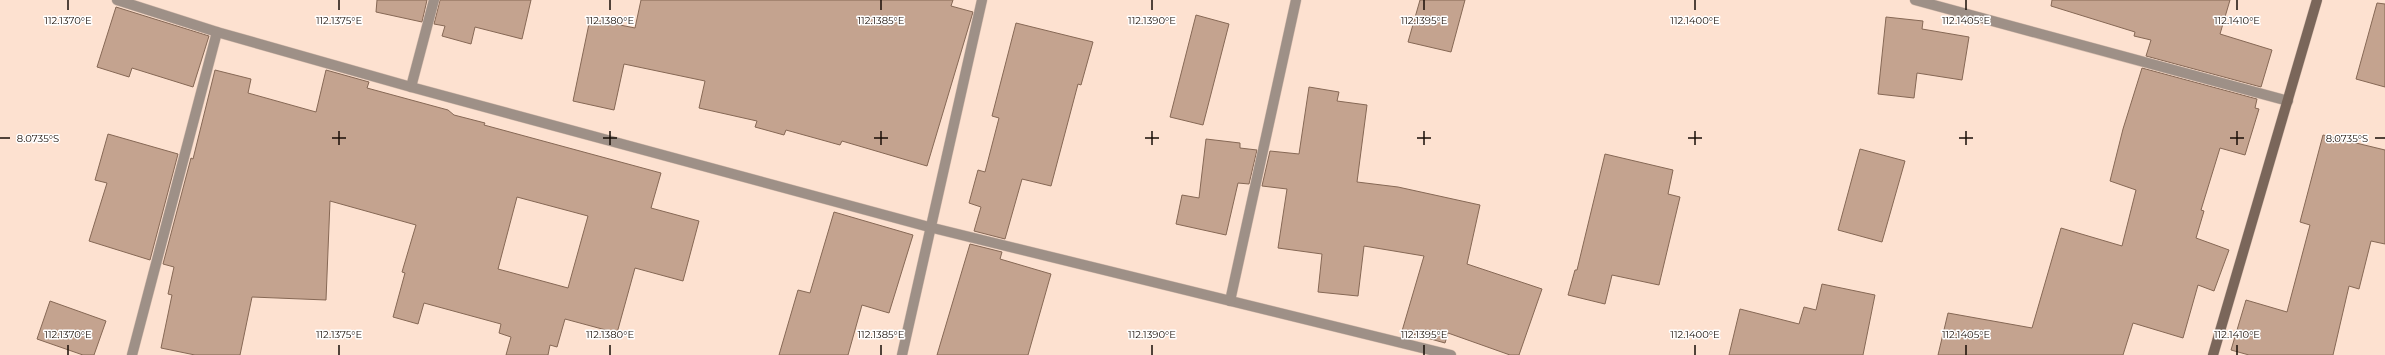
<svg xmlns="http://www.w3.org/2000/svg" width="2385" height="355" viewBox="0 0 2385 355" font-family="Montserrat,sans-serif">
<rect width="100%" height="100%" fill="#fde1d0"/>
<g fill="#c4a38f" stroke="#866855" fill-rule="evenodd">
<polygon points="377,0 427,0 422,22 376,12"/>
<polygon points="440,0 531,0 522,39 475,27 471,44 442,36 445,26 434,24"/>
<polygon points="641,0 953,0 951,6 973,12 927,166 842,141 840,145 786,130 784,135 755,127 757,121 699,108 705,81 624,64 614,110 573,101 590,19 635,28"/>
<polygon points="1420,0 1465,0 1451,52 1408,42"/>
<polygon points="2052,0 2230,0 2220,34 2272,50 2261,87 2146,56 2151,40 2134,36 2135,32 2051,6"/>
<polygon points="2377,3 2385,4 2385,87 2356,79"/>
<polygon points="116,7 209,36 193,87 132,68 129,77 97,67"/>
<polygon points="1196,15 1229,24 1203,125 1170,117"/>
<polygon points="1886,17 1923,21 1922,29 1969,37 1962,80 1917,73 1914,98 1878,94"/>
<polygon points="1016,23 1093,42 1081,85 1078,84 1051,186 1022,179 1005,239 974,231 981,207 969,203 978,170 985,172 999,118 992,116"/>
<polygon points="2142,68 2257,99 2255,108 2259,109 2245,155 2220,148 2201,210 2204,211 2196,238 2229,250 2214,291 2198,285 2183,338 2133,323 2123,355 1938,355 1948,313 2032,328 2061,228 2122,246 2136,190 2110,181 2123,129"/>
<path d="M215,70L251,79L248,93L316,112L326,70L369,82L367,88L448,110L454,115L485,123L484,125L661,173L651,208L699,221L683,281L635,268L617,333L565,319L557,347L550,345L548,355H506L511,337L499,333L501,324L424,303L418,324L393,317L405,273L402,272L416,225L330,201L326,300L252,297L240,355H195L161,348L172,295L168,294L174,267L163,264L191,158L193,159ZM517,197L588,216L568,288L498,269Z"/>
<polygon points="1309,87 1339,92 1337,101 1367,105 1357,182 1398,187 1480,205 1467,264 1542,289 1519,355 1510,355 1448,333 1445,343 1402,331 1424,256 1364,246 1358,296 1318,292 1322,254 1278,248 1287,189 1262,186 1270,151 1299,154"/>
<polygon points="108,134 178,154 150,260 89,241 107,183 95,180"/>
<polygon points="2323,135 2385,150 2385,244 2371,241 2359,289 2349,286 2333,355 2249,355 2231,350 2246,300 2287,312 2310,225 2300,222"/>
<polygon points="1206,139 1240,143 1240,148 1257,150 1249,184 1238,183 1226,235 1176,224 1182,195 1199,198"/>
<polygon points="1860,149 1905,161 1882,242 1838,230"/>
<polygon points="1605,154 1673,170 1668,194 1680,197 1659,285 1612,275 1605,304 1568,295 1575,270 1577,270"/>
<polygon points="834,212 913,235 889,313 862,305 848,355 779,355 798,290 810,293"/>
<polygon points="970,244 1002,252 1000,259 1051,274 1028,355 937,355"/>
<polygon points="1822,284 1875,295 1863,355 1729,355 1740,309 1799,324 1804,307 1816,310"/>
<polygon points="50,301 106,321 94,355 83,355 37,339"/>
</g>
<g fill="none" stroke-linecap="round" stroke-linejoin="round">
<g stroke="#d9bfb0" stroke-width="11">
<g id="street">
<polyline points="117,0 217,32 411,87 929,227 1451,355"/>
<polyline points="1915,0 2288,101"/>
<polyline points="411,87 434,0"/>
<polyline points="1230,301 1296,0"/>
<polyline points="132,355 217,32"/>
<polyline points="902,355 982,0"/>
</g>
</g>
<g stroke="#d9bfb0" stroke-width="11">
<polyline id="secondary" points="2213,355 2317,0"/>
</g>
<use href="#street" stroke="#9e9087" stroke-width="10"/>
<use href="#secondary" stroke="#7a665a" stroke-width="10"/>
</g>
<path fill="none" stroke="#190e07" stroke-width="1.5" d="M68,0V10M339,0V10M610,0V10M881,0V10M1152,0V10M1424,0V10M1695,0V10M1966,0V10M2237,0V10M339,131V145M610,131V145M881,131V145M1152,131V145M1424,131V145M1695,131V145M1966,131V145M2237,131V145M0,138H10M332,138H346M603,138H617M874,138H888M1145,138H1159M1417,138H1431M1688,138H1702M1959,138H1973M2230,138H2244M2375,138H2385M68,345V355M339,345V355M610,345V355M881,345V355M1152,345V355M1424,345V355M1695,345V355M1966,345V355M2237,345V355"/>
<g font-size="10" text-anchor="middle" fill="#190e07" stroke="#fff" stroke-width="3" stroke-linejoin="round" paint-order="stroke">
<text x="68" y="24">112.1370°E</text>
<text x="339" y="24">112.1375°E</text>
<text x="610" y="24">112.1380°E</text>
<text x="881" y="24">112.1385°E</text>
<text x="1152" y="24">112.1390°E</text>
<text x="1424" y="24">112.1395°E</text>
<text x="1695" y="24">112.1400°E</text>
<text x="1966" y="24">112.1405°E</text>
<text x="2237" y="24">112.1410°E</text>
<text x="38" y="142">8.0735°S</text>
<text x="2347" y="142">8.0735°S</text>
<text x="68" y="338">112.1370°E</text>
<text x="339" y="338">112.1375°E</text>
<text x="610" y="338">112.1380°E</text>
<text x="881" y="338">112.1385°E</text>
<text x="1152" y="338">112.1390°E</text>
<text x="1424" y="338">112.1395°E</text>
<text x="1695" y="338">112.1400°E</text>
<text x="1966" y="338">112.1405°E</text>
<text x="2237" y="338">112.1410°E</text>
</g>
</svg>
